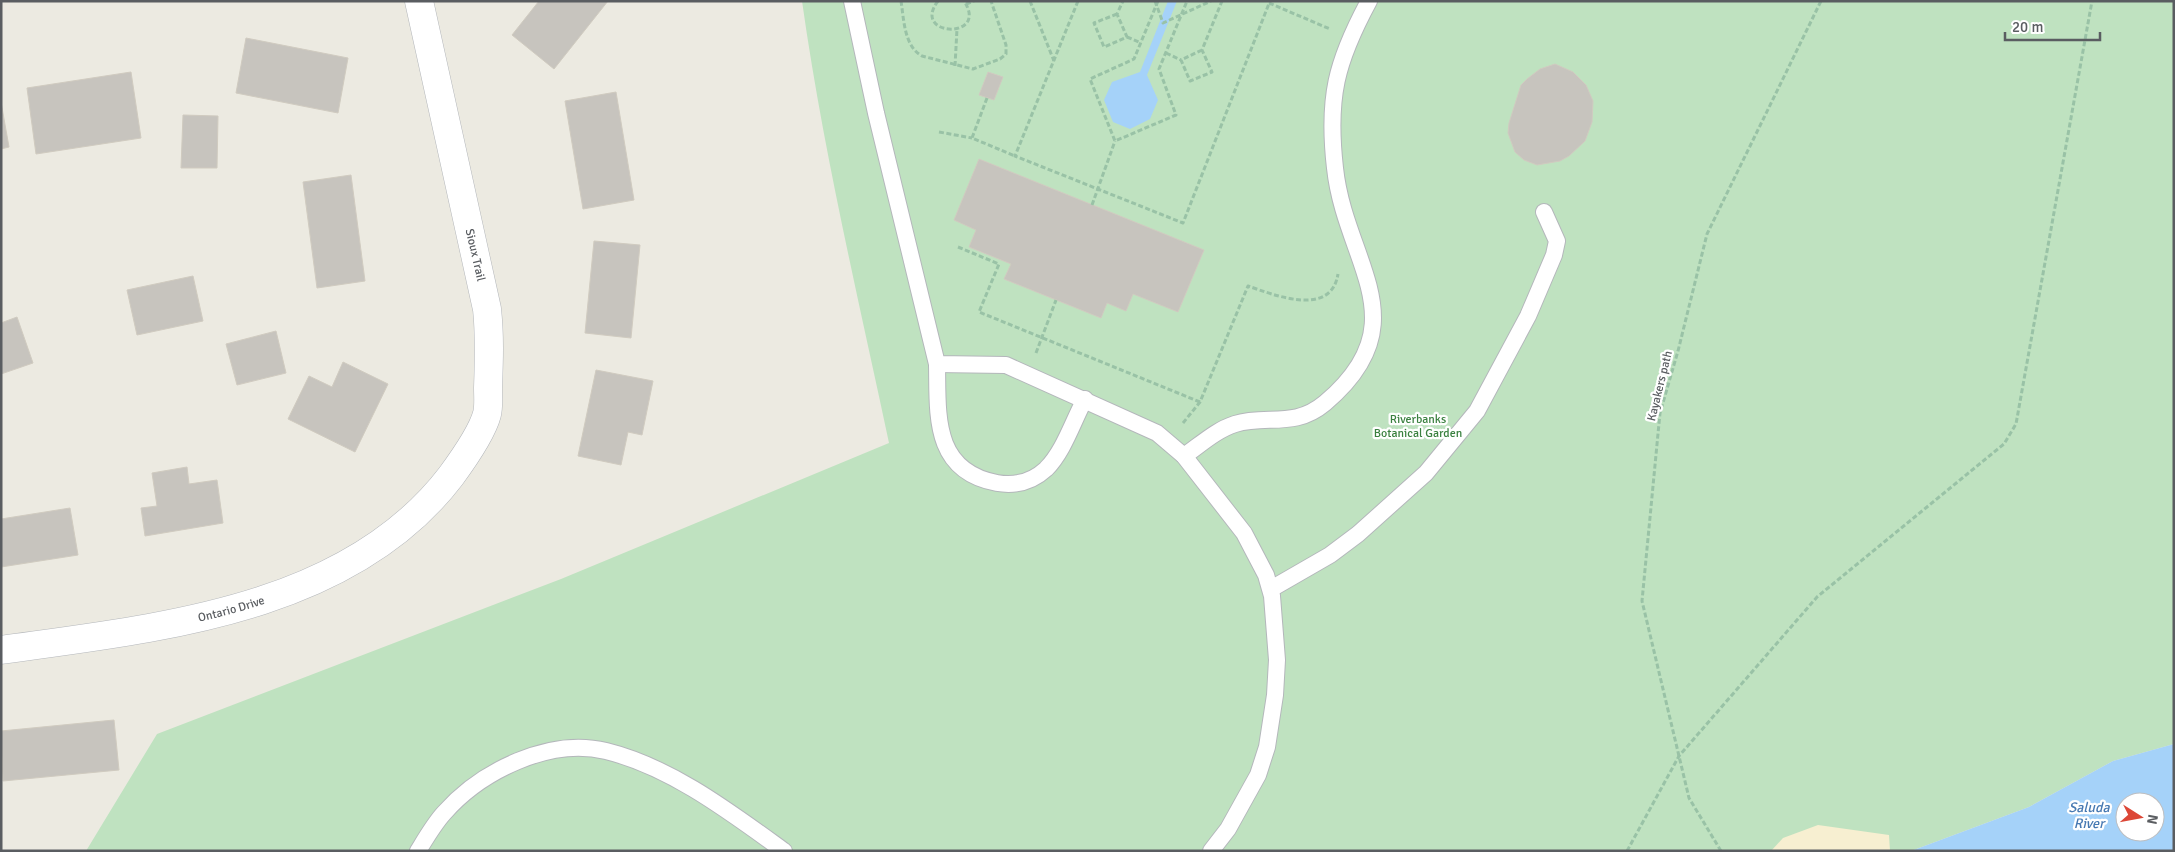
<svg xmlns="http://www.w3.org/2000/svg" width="2175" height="852" viewBox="0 0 2175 852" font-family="Signika,sans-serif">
<rect width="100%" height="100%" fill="#eceae1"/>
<path fill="#bfe2c0" d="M802,1H2174V744L2113,761L2029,807L1911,851H86L157,734L561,579L889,443C858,297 823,150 802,1Z"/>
<polygon fill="#f7efd1" points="1818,825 1889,835 1890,851 1771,851 1783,838"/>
<g fill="#a5d2f9" fill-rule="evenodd">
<polygon points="1168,1 1177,1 1147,75 1158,100 1150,119 1130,129 1113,122 1104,100 1112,82 1140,72"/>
<path d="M2174,744V851H1911L2029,807L2113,761ZM2125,802H2155V832H2125Z"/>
</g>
<g fill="#c7c4be" stroke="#d0cbc0">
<polygon points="539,1 608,1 554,69 512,35"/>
<polygon points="246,38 348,58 338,113 236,93"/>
<polygon points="1555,64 1573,72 1586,85 1593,101 1592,122 1585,141 1569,156 1560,161 1537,165 1524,160 1515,152 1508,133 1509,123 1521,85 1527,79 1540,69"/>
<polygon points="131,72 141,138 36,154 27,88"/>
<polygon points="988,72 1003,77 994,100 979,95"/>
<polygon points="616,92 634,200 583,209 565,101"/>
<polygon points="1,102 9,147 1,149"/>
<polygon points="183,115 218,116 217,168 181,168"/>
<polygon points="979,159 1204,250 1178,312 1133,294 1126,311 1107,303 1101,318 1004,279 1011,264 969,247 976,230 954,220"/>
<polygon points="351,175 365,281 317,288 303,182"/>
<polygon points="594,241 640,245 631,338 585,333"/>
<polygon points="193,276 203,321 137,335 127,290"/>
<polygon points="17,317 33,363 1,374 1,323"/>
<polygon points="276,331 286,373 237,385 226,344"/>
<polygon points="343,362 388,384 355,452 288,419 309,376 332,387"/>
<polygon points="596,370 653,381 642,435 628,432 621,465 578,456"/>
<polygon points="187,467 189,484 217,480 223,523 145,536 141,508 157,506 152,473"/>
<polygon points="70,508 78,555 1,567 1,519"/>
<polygon points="114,720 119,770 3,781 1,731"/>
</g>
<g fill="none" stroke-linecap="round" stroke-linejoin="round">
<g stroke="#b4b7bb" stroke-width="18">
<g id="service">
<polyline points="852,1 876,113 937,364 1006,365 1157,433 1184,456 1244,533 1266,575 1272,596 1277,660 1275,695 1267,747 1258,775 1228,829 1211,851"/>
<path d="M937,364C938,414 932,471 997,483C1015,486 1032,482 1046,469C1064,451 1073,421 1085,399"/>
<path d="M1184,456C1200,445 1216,430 1235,424C1267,414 1294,429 1325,403C1421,322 1345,263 1335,168C1327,98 1336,62 1369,1"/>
<polyline points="1271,589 1330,555 1358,534 1426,473 1477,411 1528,316 1554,255 1557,241 1544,212"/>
<path d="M418,851C426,838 434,824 444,813C481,771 550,737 606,751C671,767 730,812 784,851"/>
</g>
</g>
<g stroke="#b4b7bb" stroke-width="29">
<g id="minor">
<path id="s1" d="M1,650C157,628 348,611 451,476C462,461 482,433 487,414C489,406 488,396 488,388C489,361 490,336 487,309L419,1"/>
</g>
</g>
<g stroke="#99c2a6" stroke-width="3" stroke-dasharray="5 2.5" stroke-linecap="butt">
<path d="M901,1C904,20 904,46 922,56L973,69L1000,59L1006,54V45L991,1"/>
<path d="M938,1C910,37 990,40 964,1"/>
<polyline points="1030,1 1054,61"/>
<polyline points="1078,1 1015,156 1183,223 1270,1"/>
<polyline points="1155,1 1163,23 1211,1"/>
<polyline points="1158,1 1134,59 1090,79 1115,141 1176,115 1159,69 1187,1"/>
<polyline points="1269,3 1330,29"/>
<polyline points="966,4 974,1"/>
<polyline points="1117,14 1094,23 1104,47 1127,37 1117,14 1123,1"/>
<polyline points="1127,37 1141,43"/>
<polyline points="1202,50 1181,60 1190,81 1212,72 1202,50 1222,1"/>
<polyline points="1166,53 1181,60"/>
<polyline points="955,66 957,29"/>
<polyline points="987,98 972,138 1015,156"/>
<polyline points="939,132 972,138"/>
<polyline points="1092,205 1115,141"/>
<polyline points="958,247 999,264 979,312 1200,402"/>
<polyline points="1036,353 1056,300"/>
<path d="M1183,423L1200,402L1248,286C1274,295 1331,318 1338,274"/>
<polyline points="1627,851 1679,756 1817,597 2004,444 2016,424 2092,1"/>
<polyline points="1721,851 1689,798 1642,601 1660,413 1678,351 1707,234 1821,1"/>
</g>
<use href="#service" stroke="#fff" stroke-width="16"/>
<use href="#minor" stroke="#fff" stroke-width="28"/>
</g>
<g text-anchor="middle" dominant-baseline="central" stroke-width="4.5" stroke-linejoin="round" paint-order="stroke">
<g font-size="12" fill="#5a5d61" stroke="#fff">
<text transform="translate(475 255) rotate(77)">Sioux Trail</text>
<text transform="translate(1660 386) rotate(-76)">Kayakers path</text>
<text stroke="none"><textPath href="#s1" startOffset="234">Ontario Drive</textPath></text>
</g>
<g font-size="12" fill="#3a803f" stroke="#fff">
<text x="1418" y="419">Riverbanks<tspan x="1418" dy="14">Botanical Garden</tspan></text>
</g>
<g font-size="14" font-style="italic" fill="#4779b2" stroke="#fff">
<text x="2089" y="807">Saluda<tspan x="2089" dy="16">River</tspan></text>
</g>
</g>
<rect width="2175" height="852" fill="none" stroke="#5a5d61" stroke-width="5"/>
<g transform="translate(2140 817) rotate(101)"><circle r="24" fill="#ffffff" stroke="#bdbec0"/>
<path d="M0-4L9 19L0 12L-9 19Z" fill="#dc4737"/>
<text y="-8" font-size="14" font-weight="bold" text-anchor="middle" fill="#5a5d61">N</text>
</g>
<path d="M2005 32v8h95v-8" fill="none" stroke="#5a5d61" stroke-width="2.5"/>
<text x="2012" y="32" font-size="15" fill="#5a5d61" stroke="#ffffff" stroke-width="4" paint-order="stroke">20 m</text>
</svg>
